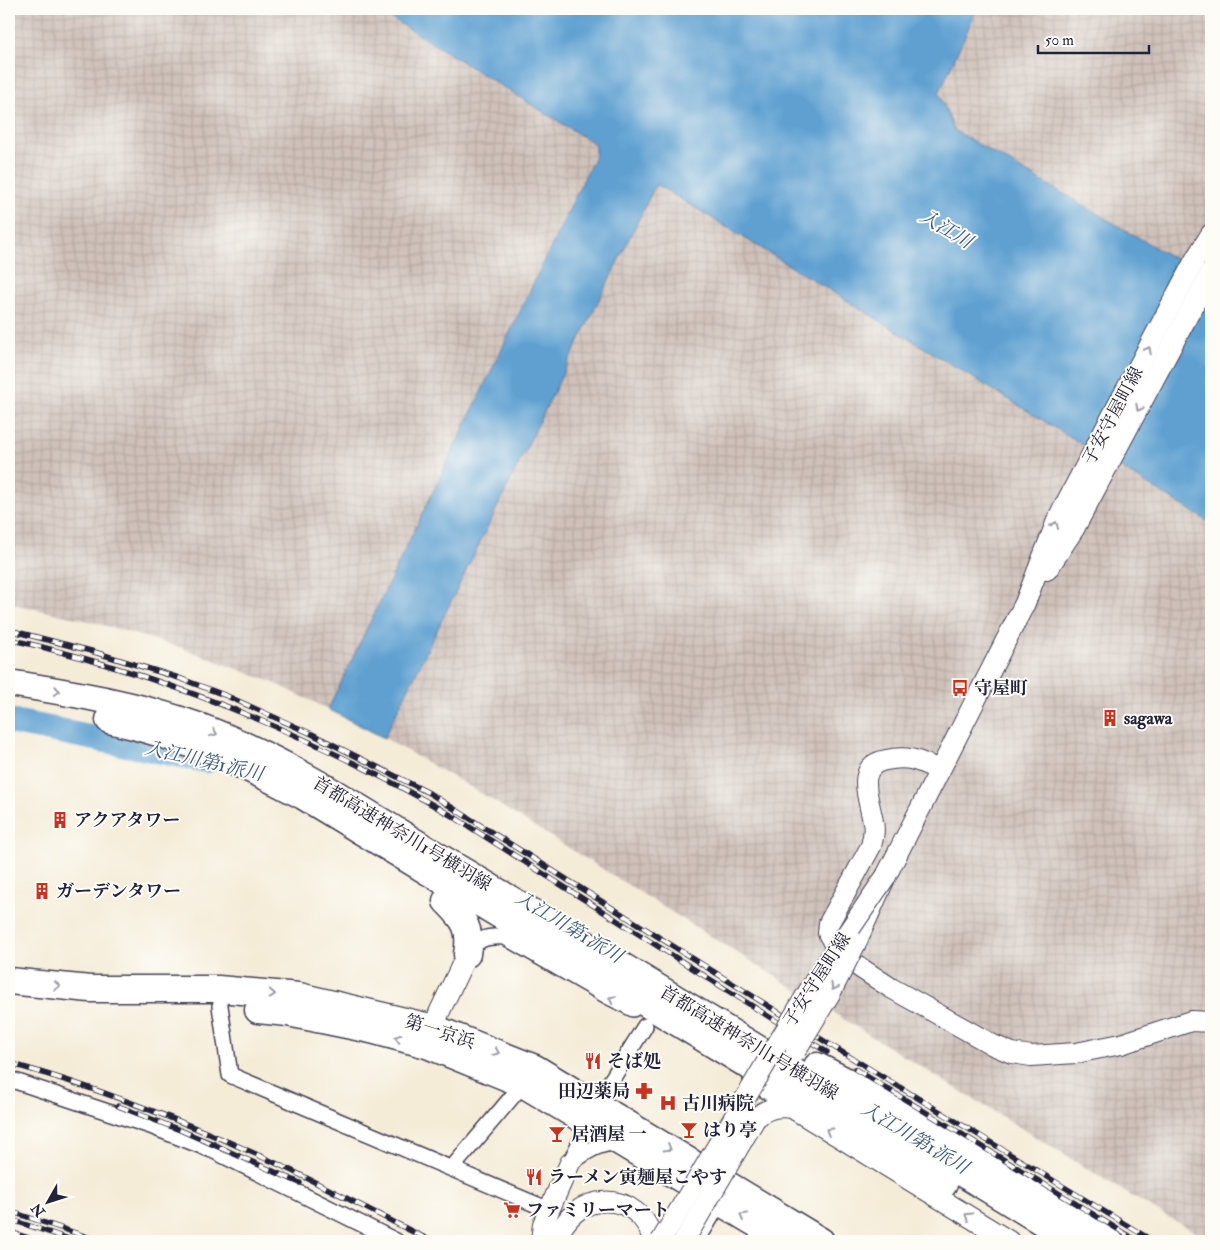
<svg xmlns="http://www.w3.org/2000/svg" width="1220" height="1250" viewBox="0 0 1220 1250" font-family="'IM FELL Double Pica','Noto Serif JP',serif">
<defs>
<pattern id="industrial-grid" width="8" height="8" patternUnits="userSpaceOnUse" patternTransform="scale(1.25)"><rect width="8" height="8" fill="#cfc1ba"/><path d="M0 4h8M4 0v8" fill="none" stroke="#b1a6a1"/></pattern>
</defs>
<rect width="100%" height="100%" fill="#fdfcf7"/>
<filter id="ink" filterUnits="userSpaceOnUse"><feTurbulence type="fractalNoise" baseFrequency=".02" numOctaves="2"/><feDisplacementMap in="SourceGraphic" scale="10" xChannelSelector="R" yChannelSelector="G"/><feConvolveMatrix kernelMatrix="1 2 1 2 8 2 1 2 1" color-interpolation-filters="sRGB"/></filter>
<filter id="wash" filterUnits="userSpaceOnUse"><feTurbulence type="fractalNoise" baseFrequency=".0096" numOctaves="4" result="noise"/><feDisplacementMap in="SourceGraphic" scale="20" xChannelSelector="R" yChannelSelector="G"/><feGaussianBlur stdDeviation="1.12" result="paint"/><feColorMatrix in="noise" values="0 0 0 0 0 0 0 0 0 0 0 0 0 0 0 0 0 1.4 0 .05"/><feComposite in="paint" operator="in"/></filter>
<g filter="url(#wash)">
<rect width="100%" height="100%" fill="#f5ecd8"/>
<g fill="url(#industrial-grid)">
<polygon points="9,9 377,9 595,144 595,156 328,709 274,683 182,648 93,622 9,603"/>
<polygon points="977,9 1211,9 1211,280 954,130 939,93"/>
<polygon points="656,184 1211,523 1211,1241 1138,1200 879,1041 474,789 384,738"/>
</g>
<polygon fill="#5ea0d1" stroke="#406186" points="377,9 977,9 939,93 954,130 1211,280 1211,523 656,184 384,738 328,709 595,156 595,144"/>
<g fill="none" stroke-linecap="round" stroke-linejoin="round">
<polyline stroke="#5ea0d1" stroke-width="26" points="9,721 207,760"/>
</g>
</g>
<g filter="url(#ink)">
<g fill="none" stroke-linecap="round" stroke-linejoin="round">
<g stroke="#424053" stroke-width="18">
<g id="street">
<path d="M467,954C478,938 486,936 505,937L607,996L633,1009"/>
<polyline points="220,1006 230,1075 549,1210"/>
<polyline points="9,1079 153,1127 212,1150 396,1241"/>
<polyline points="751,1080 754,1083 792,1108"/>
<path d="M572,1162C586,1152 600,1142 618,1143"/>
<polyline points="570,1163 604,1092 645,1026"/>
<polyline points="452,1168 523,1084"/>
<polyline points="697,1241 720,1202"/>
</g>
</g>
<g stroke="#424053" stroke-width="22">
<g id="secondary">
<polyline points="1047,570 1074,529 1211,272"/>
<path d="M939,770C919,761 909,755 886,760C853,766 870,801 873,822C875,831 873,838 871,846L829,923L828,933L834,944L844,956L862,969L891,988L993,1045L1012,1053L1031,1056L1076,1053L1121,1044L1191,1021L1211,1022"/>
<polyline points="856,943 886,876 1025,603 1058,518 1195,260 1211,234"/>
<polyline points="429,1041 439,1013 467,954"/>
<path d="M755,1119C766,1108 777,1106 792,1108L1009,1241"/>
<polyline points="541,1241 543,1224 570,1163"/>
<path d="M557,1241C571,1189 641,1188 653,1241"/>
</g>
</g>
<g stroke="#424053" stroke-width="29">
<g id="highway">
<path d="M9,683C73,693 137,704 198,726C279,756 350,802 423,847C468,874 513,901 559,928C731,1031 901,1137 1073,1241"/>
<path d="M109,720C178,735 241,763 303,796L944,1184"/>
<path d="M446,901C464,919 472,928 467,954"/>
<polyline points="9,981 90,989 218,989 299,996 434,1028 535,1068 821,1241"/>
<polyline points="258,1010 288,1013 371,1030 427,1045 523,1084 785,1241"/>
<polyline points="817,1066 858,1087 1110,1241"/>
</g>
</g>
<use href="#street" stroke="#fff" stroke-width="15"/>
<use href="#secondary" stroke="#fff" stroke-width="20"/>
<use href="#highway" stroke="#fff" stroke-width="26"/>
<g stroke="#22223b" stroke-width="5.5">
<g id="rail">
<polyline points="9,630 91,651 179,678 227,696 312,734 429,793 837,1049 1153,1241"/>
<path d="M9,639C165,675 315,736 454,817L771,1018L827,1052"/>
<path d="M9,1063C102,1089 194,1125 282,1166C332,1190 381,1216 431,1241"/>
<polyline points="855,1069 1137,1241"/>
<polyline points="118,1106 180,1130 300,1183"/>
<polyline points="9,1211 100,1241"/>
<polyline points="9,1219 75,1241"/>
<polyline points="9,1232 38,1241"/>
</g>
</g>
<use href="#rail" stroke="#fdfcf7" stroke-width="4" stroke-dasharray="11" stroke-linecap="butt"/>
<g stroke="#424053" stroke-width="22" stroke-linecap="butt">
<g id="secondary-bridge">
<polyline points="796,1050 831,992 856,943"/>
<polyline points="661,1241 814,982 886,876"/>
<polyline points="684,1241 755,1119"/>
</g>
</g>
<use href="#secondary-bridge" stroke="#fff" stroke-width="20"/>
</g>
<defs><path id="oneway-chevron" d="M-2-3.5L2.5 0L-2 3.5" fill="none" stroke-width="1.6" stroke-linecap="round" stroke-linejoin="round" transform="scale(1.25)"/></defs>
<g stroke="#9c9ca7">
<use href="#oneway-chevron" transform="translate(1148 350) rotate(-62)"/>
<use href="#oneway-chevron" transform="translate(1139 408) rotate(118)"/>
<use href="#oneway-chevron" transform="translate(1055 525) rotate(-68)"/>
<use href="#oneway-chevron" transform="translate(57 691) rotate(10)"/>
<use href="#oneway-chevron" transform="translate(214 733) rotate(22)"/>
<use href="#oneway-chevron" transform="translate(57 986) rotate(5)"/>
<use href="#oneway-chevron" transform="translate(834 987) rotate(118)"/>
<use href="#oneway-chevron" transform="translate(272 994) rotate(5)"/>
<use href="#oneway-chevron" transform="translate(612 999) rotate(-153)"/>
<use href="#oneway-chevron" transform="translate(398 1038) rotate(-165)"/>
<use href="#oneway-chevron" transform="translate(496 1052) rotate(22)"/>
<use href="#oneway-chevron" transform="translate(829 1131) rotate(-148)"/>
<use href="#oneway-chevron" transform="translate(668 1148) rotate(31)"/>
<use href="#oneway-chevron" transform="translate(743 1216) rotate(-149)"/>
<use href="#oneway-chevron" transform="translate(968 1216) rotate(-148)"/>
</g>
</g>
<defs>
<g id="bus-bare" transform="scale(1.35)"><path d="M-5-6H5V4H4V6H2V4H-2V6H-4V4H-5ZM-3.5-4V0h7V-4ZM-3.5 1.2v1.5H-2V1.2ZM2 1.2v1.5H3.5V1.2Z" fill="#c8321e" stroke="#fdfcf7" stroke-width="2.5" paint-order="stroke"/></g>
<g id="building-bare" transform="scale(1.35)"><path d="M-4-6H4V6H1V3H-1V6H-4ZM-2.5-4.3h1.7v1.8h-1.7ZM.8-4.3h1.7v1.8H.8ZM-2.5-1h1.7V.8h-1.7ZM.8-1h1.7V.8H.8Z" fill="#c8321e" stroke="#fdfcf7" stroke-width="2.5" paint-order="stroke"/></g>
<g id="restaurant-bare" transform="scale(1.35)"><path d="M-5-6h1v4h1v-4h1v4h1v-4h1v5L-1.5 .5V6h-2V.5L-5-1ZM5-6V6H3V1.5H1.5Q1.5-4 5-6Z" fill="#c8321e" stroke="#fdfcf7" stroke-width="2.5" paint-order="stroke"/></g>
<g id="pharmacy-bare" transform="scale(1.35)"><path d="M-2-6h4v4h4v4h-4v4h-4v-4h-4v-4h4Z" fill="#c8321e" stroke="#fdfcf7" stroke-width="2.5" paint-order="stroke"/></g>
<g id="hospital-bare" transform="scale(1.35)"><path d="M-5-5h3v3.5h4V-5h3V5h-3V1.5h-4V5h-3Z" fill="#c8321e" stroke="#fdfcf7" stroke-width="2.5" paint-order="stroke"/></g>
<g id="bar-bare" transform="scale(1.35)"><path d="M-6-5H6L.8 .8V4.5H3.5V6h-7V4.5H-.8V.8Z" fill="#c8321e" stroke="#fdfcf7" stroke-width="2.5" paint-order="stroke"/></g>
<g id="supermarket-bare" transform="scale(1.35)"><path d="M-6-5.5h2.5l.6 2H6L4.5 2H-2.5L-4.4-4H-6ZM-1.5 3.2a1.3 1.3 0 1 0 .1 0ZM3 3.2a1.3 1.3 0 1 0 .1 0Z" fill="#c8321e" stroke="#fdfcf7" stroke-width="2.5" paint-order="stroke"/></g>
</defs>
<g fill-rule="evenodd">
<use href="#bus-bare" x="960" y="688"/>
<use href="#building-bare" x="1110" y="718"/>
<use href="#building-bare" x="60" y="820"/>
<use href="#building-bare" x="42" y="891"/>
<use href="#restaurant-bare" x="593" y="1061"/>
<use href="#pharmacy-bare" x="644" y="1091"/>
<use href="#hospital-bare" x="668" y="1103"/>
<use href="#bar-bare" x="689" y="1130"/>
<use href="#bar-bare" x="557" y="1134"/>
<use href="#restaurant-bare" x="534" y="1177"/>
<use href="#supermarket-bare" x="512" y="1210"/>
</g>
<g text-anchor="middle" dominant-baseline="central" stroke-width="4" stroke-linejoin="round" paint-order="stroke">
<g font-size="18" fill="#22223b" stroke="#fdfcf7">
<text transform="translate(1113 416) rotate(-62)">子安守屋町線</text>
<text transform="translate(402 834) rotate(31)">首都高速神奈川1号横羽線</text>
<text transform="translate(817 980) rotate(-57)">子安守屋町線</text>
<text transform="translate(440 1032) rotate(18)">第一京浜</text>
<text transform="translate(749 1043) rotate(31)">首都高速神奈川1号横羽線</text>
</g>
<g font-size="18" font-weight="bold" fill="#22223b" stroke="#fdfcf7" text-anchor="start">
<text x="974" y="688">守屋町</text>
<text x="1124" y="718">sagawa</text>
<text x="74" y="820">アクアタワー</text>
<text x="56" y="891">ガーデンタワー</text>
<text x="607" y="1061">そば処</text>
<text x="630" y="1091" text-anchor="end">田辺薬局</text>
<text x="682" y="1103">古川病院</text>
<text x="703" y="1130">はり亭</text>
<text x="571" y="1134">居酒屋 一</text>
<text x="548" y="1177">ラーメン寅麺屋こやす</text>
<text x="526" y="1210">ファミリーマート</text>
</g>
<g font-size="19" font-style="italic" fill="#3d5b7e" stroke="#fdfcf7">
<text transform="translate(946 229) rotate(31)">入江川</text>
<text transform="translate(204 761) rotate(13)">入江川第1派川</text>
<text transform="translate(569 927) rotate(31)">入江川第1派川</text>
<text transform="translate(915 1138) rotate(31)">入江川第1派川</text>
</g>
</g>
<rect width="1220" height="1250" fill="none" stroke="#fdfcf7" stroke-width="30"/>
<g transform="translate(48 1202) rotate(231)" stroke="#fdfcf7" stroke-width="4" paint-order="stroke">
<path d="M0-4L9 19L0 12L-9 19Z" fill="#22223b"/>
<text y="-8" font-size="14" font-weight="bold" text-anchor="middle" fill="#22223b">N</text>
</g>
<path d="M1038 45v8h111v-8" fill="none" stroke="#22223b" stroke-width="2.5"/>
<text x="1045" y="45" font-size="15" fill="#22223b" stroke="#fdfcf7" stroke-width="4" paint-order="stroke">50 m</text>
</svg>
